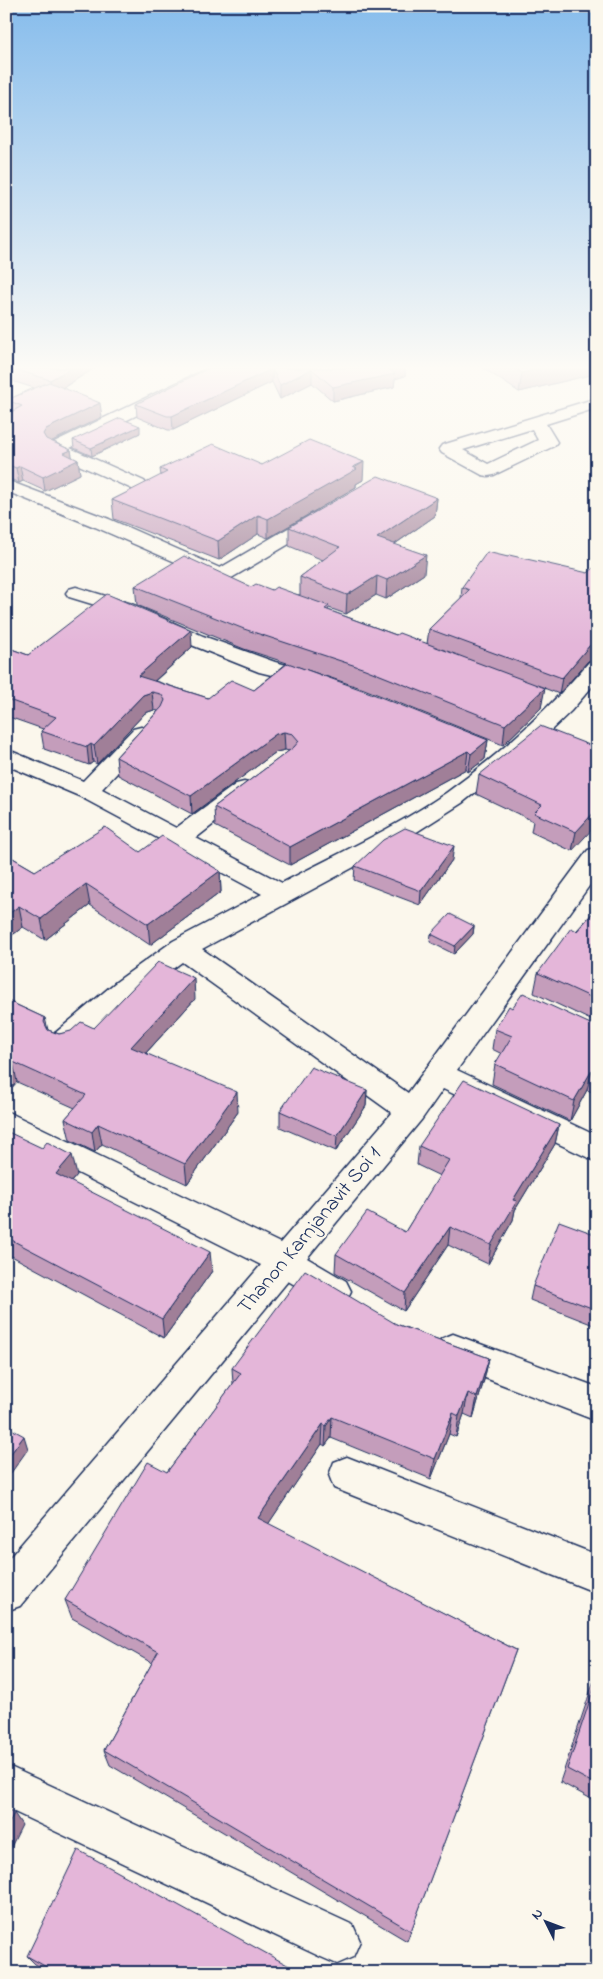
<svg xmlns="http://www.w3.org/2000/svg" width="603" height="1979" viewBox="0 0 603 1979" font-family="'Indie Flower',sans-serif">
<rect width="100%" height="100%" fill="#fbf7ec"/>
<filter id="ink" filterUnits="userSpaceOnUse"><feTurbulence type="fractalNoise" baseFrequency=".02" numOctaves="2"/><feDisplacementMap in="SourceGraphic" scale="10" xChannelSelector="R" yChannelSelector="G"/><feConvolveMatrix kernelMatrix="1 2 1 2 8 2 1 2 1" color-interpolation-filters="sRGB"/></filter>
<g filter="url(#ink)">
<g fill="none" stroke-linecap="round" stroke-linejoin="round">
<g stroke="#1b2f5e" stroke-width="3">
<g id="minor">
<polygon points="208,368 229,368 227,371 70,448 144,481 147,485 144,489 138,490 132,489 50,452 47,448 50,444"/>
<path d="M597,398V408L546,424L557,442L554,446L494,475L488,476L482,475L442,453L439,449L442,445ZM532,429L538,440L488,464L463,450Z"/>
<polygon points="6,480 109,519 220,568 314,513 321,511 328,513 330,517 328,521 228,580 221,582 95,527 6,491"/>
<polygon points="76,587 132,604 203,636 275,662 321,674 324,679 321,684 313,685 259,672 189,644 118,612 69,597 66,593 69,589"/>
<path d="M597,661V681L571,711L546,735L462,803L404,840L202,949L408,1093L588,850L597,848V875L457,1070L597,1136V1162L443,1089L422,1119L307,1258L346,1281L351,1291L346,1301L334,1306L322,1301L288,1281L20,1606L6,1611V1562L261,1265L6,1137V1111L280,1243L392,1113L182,962L136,996L74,1050L64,1053L54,1050L50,1042L54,1034L116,982L173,941L262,894L79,796L6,765V749L83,781L133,729L141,727L149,729L152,734L149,739L102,789L176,828L236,784L244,782L252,784L256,789L252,794L196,838L282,883C337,854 395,828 446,793C499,755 547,711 589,662Z"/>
<polygon points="453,1334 597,1387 597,1421 441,1361 436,1350 441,1339"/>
<polygon points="347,1457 597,1555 597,1593 334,1488 329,1475 334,1462"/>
<polygon points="6,1765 353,1925 360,1941 353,1957 337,1964 321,1957 6,1808"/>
</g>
</g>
<use href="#minor" fill="#fbf7ec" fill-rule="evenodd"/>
</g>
<g fill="#c49dbb" stroke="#1b2f5e">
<polygon points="10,368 95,368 63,388 102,417 52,441 71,450 72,457 78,460 80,474 45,491 23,481 19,483 6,477 6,415 9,413 7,400 34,388 12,381"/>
<polygon points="209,368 405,368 405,376 395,379 394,387 333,401 312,383 280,399 272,382 173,430 168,430 137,417 136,404"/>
<polygon points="483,368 591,368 590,375 519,392"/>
<polygon points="140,433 92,456 74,448 73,440"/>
<polygon points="262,465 363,480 356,484 356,487 268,538 258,534 219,560 114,519 112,500 161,476 160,469"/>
<polygon points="597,495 597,507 595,506"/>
<polygon points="437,498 435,516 395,544 424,574 386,599 376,595 346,614 329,608 328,610 396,635 427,644 429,629 461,598 462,587 588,573 597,565 597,654 592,660 588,661 559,694 544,688 541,708 503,745 364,689 298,667 488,740 485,759 468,772 466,769 290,865 215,826 214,807 289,751 285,750 276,752 192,814 118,775 116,757 158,711 154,710 145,713 97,764 93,762 89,765 44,749 41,731 43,729 6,716 6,647 28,655 192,647 155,681 208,698 254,690 287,663 244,649 137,605 135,586 251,587 300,595 300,577 323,560 289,546 289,527"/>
<polygon points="597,748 572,851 531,832 533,821 476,794 479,775"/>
<polygon points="140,852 220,871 221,892 150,945 90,905 45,940 23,927 6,940 6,854 35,871"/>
<polygon points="452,860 420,905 354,880 355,866"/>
<polygon points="597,908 597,1023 534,993 538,973"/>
<polygon points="474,926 473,934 454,954 430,942 431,934"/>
<polygon points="195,999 146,1053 238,1112 187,1184 102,1144 95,1152 70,1140 65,1119 75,1108 17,1082 6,1094 6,1000 45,1018 48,1030 59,1034 94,1028"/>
<polygon points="512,1008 597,1027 597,1084 592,1092 587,1090 570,1121 492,1084 495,1064 502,1054 492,1049 495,1029"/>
<polygon points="367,1090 366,1106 336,1151 280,1127 280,1111"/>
<polygon points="559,1125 555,1144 515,1210 513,1220 488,1264 448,1245 404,1311 335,1272 336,1254 405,1232 440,1176 417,1165 419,1146"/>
<polygon points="6,1131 77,1175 71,1182 212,1271 164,1338 6,1253"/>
<polygon points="597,1235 597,1324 596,1326 530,1300 533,1286"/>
<polygon points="396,1324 489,1358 484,1380 473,1418 464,1414 456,1437 449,1434 431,1479 331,1438 325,1446 322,1444 268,1524 516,1650 407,1941 110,1765 104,1750 152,1663 72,1618 65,1600 167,1472 233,1384 232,1368"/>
<polygon points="597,1674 597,1802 560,1782 594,1680"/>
<polygon points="27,1956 302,1973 50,1973 35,1964"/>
</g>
<g fill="#a07f98" stroke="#1b2f5e">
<polygon points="71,368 95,368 52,394 50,380"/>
<polygon points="386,368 405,368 405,376 395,379 394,387 333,401 333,387"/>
<polygon points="543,368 591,368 590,375 519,392 522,373"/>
<polygon points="272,369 272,382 173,430 172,416"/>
<polygon points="312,369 312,383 280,399 280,385"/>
<polygon points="100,403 102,417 48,443 43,434 46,429"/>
<polygon points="140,426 140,433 92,456 91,448"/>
<polygon points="71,450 73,462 78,460 80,474 45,491 43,477 64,453"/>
<polygon points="364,462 363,480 356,484 356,487 268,538 268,519"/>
<polygon points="20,466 23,481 19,483 16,468"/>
<polygon points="437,498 435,516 376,557 377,538"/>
<polygon points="258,515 258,534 219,560 218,541"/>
<polygon points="426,555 424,574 386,599 387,580"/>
<polygon points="377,576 376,595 346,614 347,595"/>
<polygon points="191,630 192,647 140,694 138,676"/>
<polygon points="597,642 597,654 592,660 588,661 559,694 562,678 590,645"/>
<polygon points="545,688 541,708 503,745 505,725"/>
<polygon points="152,692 154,710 145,713 97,764 94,746 143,695"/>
<polygon points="284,732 285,750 276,752 192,814 191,796 276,734"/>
<polygon points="488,740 485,759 468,772 471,754"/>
<polygon points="91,744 93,762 89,765 87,747"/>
<polygon points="468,751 466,769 290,865 290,847"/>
<polygon points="597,809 597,824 572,851 576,832"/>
<polygon points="454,846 452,860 420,905 421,891"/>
<polygon points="220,871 221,892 150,945 148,924"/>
<polygon points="86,884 90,905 45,940 41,919"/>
<polygon points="19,906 23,927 6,940 6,916"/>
<polygon points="474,926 473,934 454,954 455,946"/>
<polygon points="194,978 195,999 133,1067 131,1047"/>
<polygon points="13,1062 17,1082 6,1094 6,1068"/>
<polygon points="592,1070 587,1090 570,1121 574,1101"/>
<polygon points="597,1074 597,1084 592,1092"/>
<polygon points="367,1090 366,1106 336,1151 337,1136"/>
<polygon points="237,1092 238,1112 187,1184 185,1164"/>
<polygon points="98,1124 102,1144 95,1152 92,1132"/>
<polygon points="559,1125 555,1144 515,1210 513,1220 488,1264 491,1245 513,1200"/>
<polygon points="72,1155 77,1175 60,1194 56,1174"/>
<polygon points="450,1227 448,1245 404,1311 405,1293"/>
<polygon points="210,1252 212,1271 164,1338 162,1319"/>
<polygon points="489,1358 484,1380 473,1418 477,1397"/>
<polygon points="468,1393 464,1414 456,1437 459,1416"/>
<polygon points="453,1413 449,1434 431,1479 435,1459"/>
<polygon points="332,1417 331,1438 325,1446 326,1426"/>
<polygon points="323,1424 322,1444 259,1538 258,1518"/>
<polygon points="24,1436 28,1449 6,1480 6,1460"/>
<polygon points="14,1813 22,1825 6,1857 6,1829"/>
</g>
<g fill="#e4b6d9" stroke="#1b2f5e">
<polygon points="10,368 71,368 50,380"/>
<polygon points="209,368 387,368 395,374 333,387 312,369 280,385 272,369 172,416 167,416 136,404"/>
<polygon points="514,368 543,368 522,373"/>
<polygon points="49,382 100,403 46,429 43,434 46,439 71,450 64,453 78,460 43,477 20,466 16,468 6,464 6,415 22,406 7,400"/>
<polygon points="120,418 140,426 91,448 73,440"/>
<polygon points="309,440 364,462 353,467 357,469 268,519 258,515 218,541 112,500 167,472 160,469 213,444 262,465"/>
<polygon points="378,476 437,498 377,538 426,555 387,580 377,576 347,595 300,577 340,547 289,527"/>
<polygon points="487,552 508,557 509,555 588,573 597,565 597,642 595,644 590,645 562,678 429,629 469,590 462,587"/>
<polygon points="184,556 251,587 256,584 272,590 276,587 329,606 325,609 396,635 399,633 545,688 505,725 365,669 244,629 135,586"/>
<polygon points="107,594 191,630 138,676 208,698 231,680 254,690 288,663 368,692 488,740 471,754 468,751 290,847 214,807 294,747 299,741 293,734 284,732 276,734 191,796 116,757 162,707 165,700 161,694 152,692 143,695 94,746 91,744 87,747 41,731 56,717 6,699 6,647 28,655"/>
<polygon points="540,726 597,748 597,809 576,832 534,813 542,805 479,775"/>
<polygon points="105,827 140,852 162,836 220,871 148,924 86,884 41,919 19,906 6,916 6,854 35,871"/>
<polygon points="405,828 454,846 421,891 355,866 383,840"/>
<polygon points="597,908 597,1000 538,973 571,928 577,931"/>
<polygon points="450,914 474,926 455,946 431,934"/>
<polygon points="158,962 194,978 131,1047 237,1092 185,1164 98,1124 92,1132 65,1119 86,1095 13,1062 6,1068 6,1000 45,1018 44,1022 48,1030 59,1034 71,1031 81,1022 94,1028"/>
<polygon points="523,993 597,1027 597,1072 592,1070 574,1101 495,1064 512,1036 495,1029 509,1006 512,1008"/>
<polygon points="311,1067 367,1090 337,1136 280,1111"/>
<polygon points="464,1080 559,1125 513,1200 517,1201 491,1245 450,1227 405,1293 336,1254 367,1212 405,1232 449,1160 419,1146"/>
<polygon points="6,1131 42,1148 47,1142 72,1155 56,1174 210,1252 162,1319 6,1237"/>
<polygon points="559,1221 597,1235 597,1310 533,1286"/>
<polygon points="305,1270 396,1324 489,1358 477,1397 468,1393 459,1416 453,1413 435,1459 332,1417 326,1426 323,1424 258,1518 516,1650 411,1931 104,1750 158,1652 65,1600 148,1462 167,1472 241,1373 232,1368"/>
<polygon points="6,1426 24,1436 6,1460"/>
<polygon points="597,1679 597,1785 567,1769"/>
<polygon points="6,1809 14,1813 6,1829"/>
<polygon points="78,1850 302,1973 57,1973 27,1956"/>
</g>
</g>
<linearGradient id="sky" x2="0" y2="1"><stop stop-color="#86bcec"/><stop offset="0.57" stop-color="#fdfbf6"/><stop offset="1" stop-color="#fdfbf6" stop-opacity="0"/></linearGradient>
<rect width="603" height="645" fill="url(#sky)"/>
<g text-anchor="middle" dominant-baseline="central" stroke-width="4.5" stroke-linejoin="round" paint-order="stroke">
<g font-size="21" fill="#1b2f5e" stroke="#fbf7ec">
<text transform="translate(310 1231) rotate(-50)">Thanon Karnjanavit Soi 1</text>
</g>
</g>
<rect width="603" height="1979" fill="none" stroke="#fbf7ec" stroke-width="25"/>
<rect x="12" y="12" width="578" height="1954" fill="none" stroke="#1b2f5e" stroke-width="2" filter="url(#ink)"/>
<g transform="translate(546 1922) rotate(312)" stroke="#fbf7ec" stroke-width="4" paint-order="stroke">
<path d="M0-4L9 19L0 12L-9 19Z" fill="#1b2f5e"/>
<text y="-8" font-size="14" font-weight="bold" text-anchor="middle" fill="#1b2f5e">N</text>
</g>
</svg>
